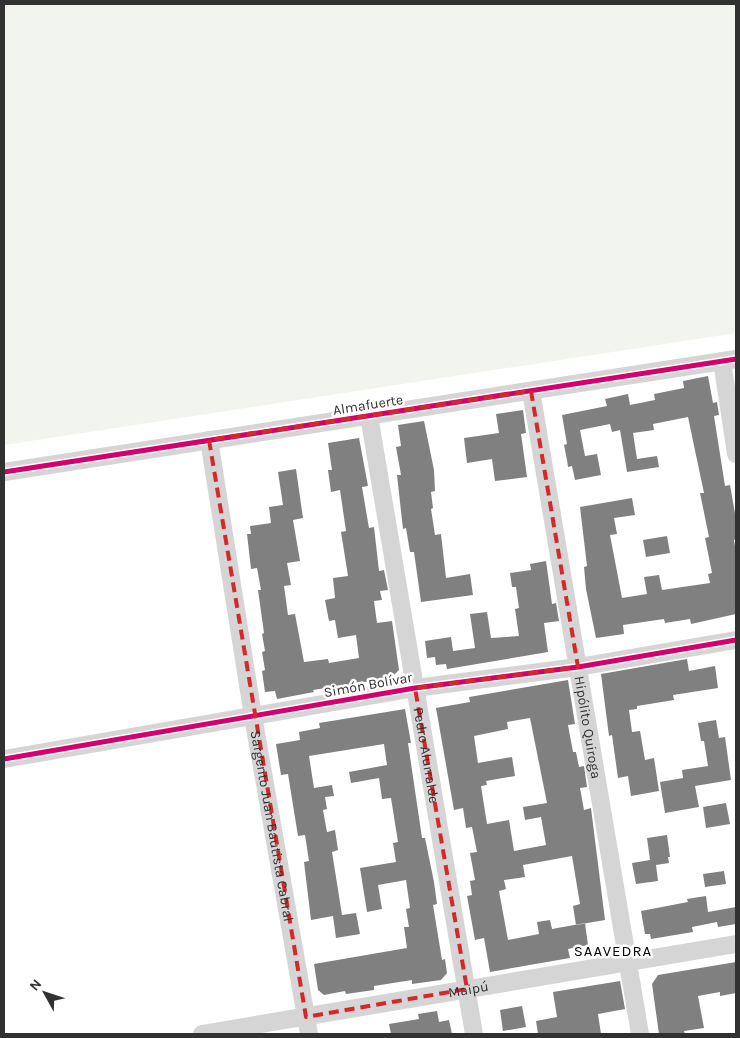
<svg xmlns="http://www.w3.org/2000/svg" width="740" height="1038" viewBox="0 0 740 1038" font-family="Karla,sans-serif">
<rect width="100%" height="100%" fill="#fff"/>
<polygon fill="#f1f5ee" points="4,4 736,4 736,333 4,445"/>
<g fill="#808080" fill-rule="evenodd">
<polygon points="708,376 713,403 717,402 719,415 714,416 725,486 730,485 736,519 736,539 734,540 736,552 736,614 691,624 690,619 665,623 664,619 623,625 624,634 596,638 586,589 584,567 587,566 580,507 632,498 635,515 614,518 617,534 610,535 622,598 647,594 644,577 659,575 662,590 710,583 708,574 712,573 705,538 709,537 700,493 704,493 688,417 653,424 654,430 633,433 637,459 657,456 659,467 627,472 620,430 612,432 610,424 580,430 585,456 597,454 601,475 575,480 572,466 568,467 567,460 564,445 567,444 562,415 607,406 605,399 628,394 630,405 655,400 654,394 684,388 683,381"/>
<polygon points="523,410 526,433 521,434 527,477 495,481 492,459 467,463 464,438 499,433 496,414"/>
<polygon points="424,421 434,470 435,491 431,492 433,508 431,509 435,535 441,534 446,578 470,574 473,595 421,602 414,552 410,552 406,528 403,529 397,475 401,475 396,447 401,446 398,425"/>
<polygon points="359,438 368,486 362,487 369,528 374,527 379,571 384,570 388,590 380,591 382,600 374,601 377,623 392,621 399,670 391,678 313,690 314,692 277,699 275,691 265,692 262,671 265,670 262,652 265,651 262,634 264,633 258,590 261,590 257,568 251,569 247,534 251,534 250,526 271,523 269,507 283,505 278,472 296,469 303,518 293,520 300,561 287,563 291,585 284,586 288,615 295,614 304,662 328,659 329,663 359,658 356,635 338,638 335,620 329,621 325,600 335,598 333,578 348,576 341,532 346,531 340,490 331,492 328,470 332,470 328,443"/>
<polygon points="667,536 670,553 646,557 643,540"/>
<polygon points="546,561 552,604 556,603 559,621 544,623 548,652 447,669 446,664 436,665 435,657 427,658 425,641 451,637 453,651 475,648 470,614 487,612 491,638 519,636 515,609 519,608 516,587 512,587 510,573 531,570 530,564"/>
<polygon points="687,659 689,671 715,666 718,688 673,695 674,700 637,706 637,709 629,710 632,732 640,731 645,760 654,758 659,791 631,796 628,776 618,778 612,735 609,736 601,674"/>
<path d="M568,680L575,724L568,725L573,752H576L579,767L584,766L587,787L580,788L584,810L591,808L605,920L576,925L573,906L580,904L572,856L523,865L525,877L504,880L506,889L499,891L508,940L539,934L537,922L550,920L552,929L585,923L588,945L568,949L570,958L490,972L484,938L475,940L467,896L472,895L470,881L475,880L470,853L477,852L472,827L466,828L463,808L454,810L436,708L470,702L469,697ZM530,718L547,803L523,807L525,820L541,817L546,845L514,851L509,820L487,824L481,786L487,785L486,781L515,776L512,757L478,763L474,736L508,729L507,722Z"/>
<polygon points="405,709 411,743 408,743 422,838 425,838 434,882 437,904 433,905 442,960 445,959 447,973 441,980 412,984 412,980 374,986 374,990 346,994 345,991 324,995 318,990 314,964 407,948 404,927 409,927 406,909 410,908 406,880 378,885 382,909 367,912 360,868 396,862 393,843 398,842 391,798 382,799 379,778 351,783 349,772 387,765 384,744 309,756 314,788 332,785 334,796 325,797 327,809 323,810 327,832 335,830 338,850 332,852 342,915 356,913 360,934 336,938 333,916 311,920 304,862 309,861 305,835 298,836 288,774 281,775 276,744 300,740 299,732 320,728 319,723"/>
<polygon points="716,720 719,738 725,737 731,780 695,786 699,807 665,813 660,782 683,778 682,770 708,766 704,741 701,741 698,723"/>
<polygon points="726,803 730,824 706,828 703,807"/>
<polygon points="667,835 670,857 668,857 669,863 656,865 658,881 636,884 632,863 650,860 647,838"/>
<polygon points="724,871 726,884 705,887 703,874"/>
<polygon points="706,896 708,912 736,907 736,924 718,927 717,922 692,927 693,932 651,939 650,934 645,934 641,911 688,902 687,899"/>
<polygon points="736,962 736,993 720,996 720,992 698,996 704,1028 684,1031 685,1034 659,1034 652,984 658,975"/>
<polygon points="620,981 625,1009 598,1014 601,1034 538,1034 536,1021 557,1017 553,992"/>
<polygon points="522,1006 526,1027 503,1031 500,1010"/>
<polygon points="437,1011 439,1022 449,1020 452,1034 391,1034 389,1024 419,1019 418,1014"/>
</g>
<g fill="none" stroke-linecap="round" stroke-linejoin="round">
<g stroke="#d5d5d5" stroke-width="18">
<polyline points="722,361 736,454"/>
<path id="s1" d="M531,391L640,1034"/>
<path id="s2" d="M369,416L474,1034"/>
<path id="s3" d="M209,440L253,716L309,1034"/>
<polyline points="4,472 736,359"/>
<polyline points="4,759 415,688 578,667 736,640"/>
<path id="s4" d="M202,1034L736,944"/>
</g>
<g stroke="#fff" stroke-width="8">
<g id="cycleway">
<polyline points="4,472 736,359"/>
<polyline points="4,759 415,688 578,667 736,640"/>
</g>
</g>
<use href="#cycleway" stroke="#d6006c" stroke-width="5"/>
</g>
<path fill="none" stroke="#d62828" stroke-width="4" stroke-dasharray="10 6" stroke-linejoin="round" d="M531,391L578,667L415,688L467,989L306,1017L209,440Z"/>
<g text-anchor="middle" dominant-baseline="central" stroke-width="5" stroke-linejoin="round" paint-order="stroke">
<g font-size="14" fill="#313131" stroke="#fff">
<text transform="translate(368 405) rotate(-9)">Almafuerte</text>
<text transform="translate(368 685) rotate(-10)">Simón Bolívar</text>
<text stroke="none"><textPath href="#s1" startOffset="341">Hipólito Quiroga</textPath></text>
<text stroke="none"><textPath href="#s2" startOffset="344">Pedro Alurralde</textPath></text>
<text stroke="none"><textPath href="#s3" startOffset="391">Sargento Juan Bautista Cabral</textPath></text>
<text stroke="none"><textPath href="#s4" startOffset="270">Maipú</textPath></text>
</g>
<g font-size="15" letter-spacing="1" fill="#000" stroke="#fff">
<text x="613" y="951">SAAVEDRA</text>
</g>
</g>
<rect width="740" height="1038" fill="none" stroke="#313131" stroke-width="10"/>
<g transform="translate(45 993) rotate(310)" stroke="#ffffff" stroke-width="4" paint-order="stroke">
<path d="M0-4L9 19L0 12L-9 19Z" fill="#313131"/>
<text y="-8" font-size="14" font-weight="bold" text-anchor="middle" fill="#313131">N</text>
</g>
</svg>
